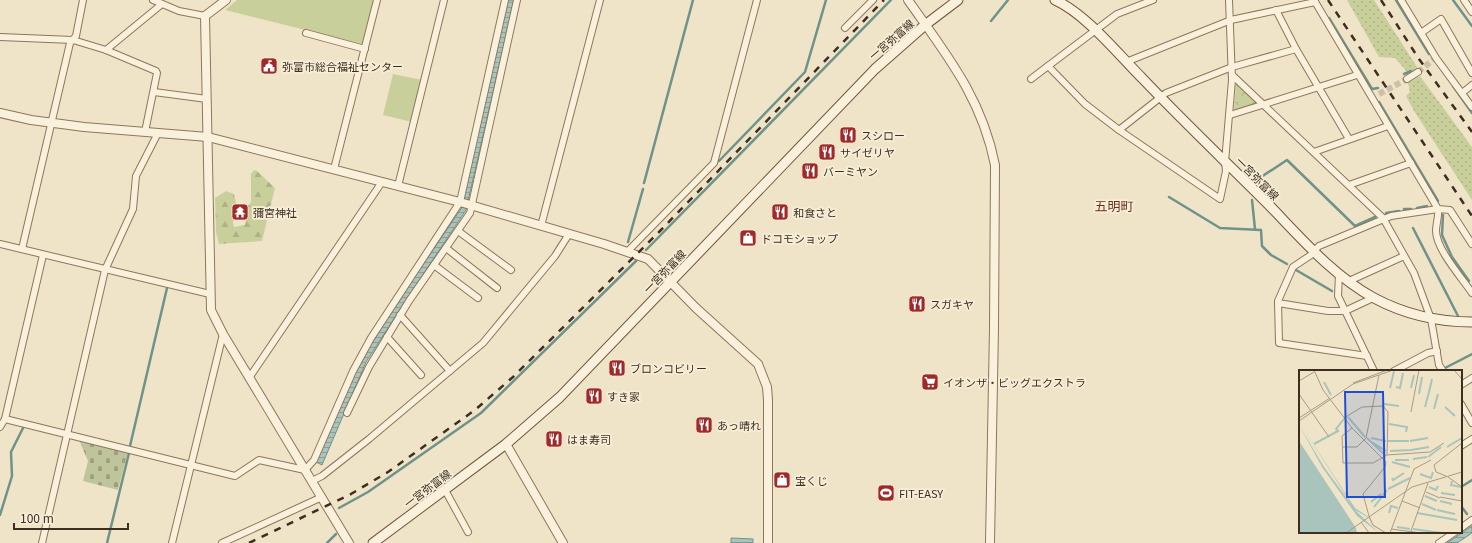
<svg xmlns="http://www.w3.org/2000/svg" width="1472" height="543" viewBox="0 0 1472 543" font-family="Georgia,'Noto Sans JP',serif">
<defs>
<pattern id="grass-dots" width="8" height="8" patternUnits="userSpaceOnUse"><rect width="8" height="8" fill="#c9cf9b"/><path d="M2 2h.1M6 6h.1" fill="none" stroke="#aeb285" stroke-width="1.8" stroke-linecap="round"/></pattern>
<pattern id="forest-firs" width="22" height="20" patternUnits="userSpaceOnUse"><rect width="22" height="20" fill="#c9cf9b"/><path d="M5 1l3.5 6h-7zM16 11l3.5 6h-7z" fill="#aeb285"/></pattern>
<pattern id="cemetery-stones" width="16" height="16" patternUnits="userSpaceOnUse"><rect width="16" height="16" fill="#bfc49a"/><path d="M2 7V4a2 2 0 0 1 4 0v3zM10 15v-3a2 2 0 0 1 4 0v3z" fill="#9ca07d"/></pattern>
<pattern id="park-crowns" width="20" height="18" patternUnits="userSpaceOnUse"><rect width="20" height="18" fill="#c9cf9b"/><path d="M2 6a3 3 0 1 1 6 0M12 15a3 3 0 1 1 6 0" fill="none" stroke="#aeb285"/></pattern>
<pattern id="water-rules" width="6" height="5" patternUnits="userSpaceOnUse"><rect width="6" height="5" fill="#a9c4bc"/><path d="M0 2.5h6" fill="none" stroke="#8ba098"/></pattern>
</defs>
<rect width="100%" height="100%" fill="#f0e4c8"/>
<g fill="url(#grass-dots)">
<polygon points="1347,0 1374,0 1419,70 1408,73 1395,58 1379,57"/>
<polygon points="1420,76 1472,147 1472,200 1414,111 1406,96 1410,92 1408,83"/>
</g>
<polygon fill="url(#forest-firs)" points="254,170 257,171 275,188 262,241 219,244 216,232 215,198 226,191 234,194 237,208 233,222 234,227 245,225 248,206 251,202 251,174"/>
<polygon fill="url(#cemetery-stones)" points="79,440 128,451 118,490 83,481 88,461"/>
<polygon fill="url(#park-crowns)" points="1236,82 1256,100 1256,104 1237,111 1234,109"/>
<g fill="#c9cf9b">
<polygon points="237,0 374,0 362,44 225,10"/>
<polygon points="393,74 422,80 412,122 383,115"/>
</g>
<g fill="url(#water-rules)" stroke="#6f938a">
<polygon points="508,0 514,0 466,210 406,300 366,362 322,465 316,462 359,364 402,295 461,209"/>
<polygon points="1472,526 1472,533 1457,543 1447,543"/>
<polygon points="731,538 753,539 753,543 731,543"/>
</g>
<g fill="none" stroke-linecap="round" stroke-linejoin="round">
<g stroke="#6f938a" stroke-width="2.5">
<polyline points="1396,0 1429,54"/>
<polyline points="1453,0 1472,26"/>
<polyline points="1329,18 1372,89 1378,88"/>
<polyline points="991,21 1008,0"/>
<polyline points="1404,74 1411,71"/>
<polyline points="1453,86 1472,113"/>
<polyline points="1379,102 1438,201"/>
<polyline points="719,161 805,72 826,0"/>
<polyline points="1255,181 1287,160 1355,226 1375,217"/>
<polyline points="644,183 693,0"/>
<polyline points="1169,197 1220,228 1261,230 1262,246 1271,255 1287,264"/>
<polyline points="1252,200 1255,229"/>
<polyline points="1417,208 1427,206"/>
<polyline points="1404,209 1411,209"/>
<polyline points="1386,213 1399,211"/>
<polyline points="1443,215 1442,235 1452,257 1469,281"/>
<polyline points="1413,228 1458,316"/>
<polyline points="628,242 643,189"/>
<polyline points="646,250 891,0"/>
<polyline points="1296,270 1332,291"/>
<polyline points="1445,368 1472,354"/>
<polyline points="130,446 167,288"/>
<polyline points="1461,487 1472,480"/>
<polyline points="1461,506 1467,514"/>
<polyline points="339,508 368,492 481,413 636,261"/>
<polyline points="0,515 12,476 11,452 24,426"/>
<polyline points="107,543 129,453"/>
<polyline points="327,543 336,534"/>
</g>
<g stroke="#ccc0a6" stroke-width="6" stroke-dasharray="6 3" stroke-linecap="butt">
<polyline points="1418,72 1433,60"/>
<polyline points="1379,94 1407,79"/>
</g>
<g stroke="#8d765c" stroke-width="8">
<g id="minor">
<polyline points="153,0 179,11 205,16"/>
<polyline points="1153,0 1117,14 1048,66 1085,104 1119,130 1220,199 1226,171 1225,162 1232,80 1229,0"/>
<path d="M1314,0L1438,209C1439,217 1436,223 1436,231C1436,249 1462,278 1472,293"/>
<polyline points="1401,0 1436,58 1472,107"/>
<polyline points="1464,0 1472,12"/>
<polyline points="1276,10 1296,49 1349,139"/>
<polyline points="845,28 873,0"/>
<polyline points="306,33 365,49"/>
<polyline points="1421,33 1441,19 1472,73"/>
<polyline points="0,37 73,40 106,50 156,71 157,73 145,132"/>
<polyline points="106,50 162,4"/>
<polyline points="1126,62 1231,20 1315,2"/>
<polyline points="1232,75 1383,218 1414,273 1431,319 1439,365 1443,371"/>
<polyline points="1031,79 1048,66"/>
<polyline points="1407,79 1418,72"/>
<polyline points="154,92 207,99"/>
<polyline points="1462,93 1472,85"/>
<polyline points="1230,115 1357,75"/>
<polyline points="1119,130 1166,93 1232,67 1296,49"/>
<polyline points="1314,152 1388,126"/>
<polyline points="334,169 377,0"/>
<polyline points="1349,185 1411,163"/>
<polyline points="398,186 444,0"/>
<polyline points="541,226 600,0"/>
<polyline points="458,231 511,270"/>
<polyline points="0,244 210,294"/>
<polyline points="446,248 497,288"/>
<polyline points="22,249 70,43 76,36 83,0"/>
<polyline points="627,252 714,163 757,0"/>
<polyline points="434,265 478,298"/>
<polyline points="1339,274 1338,296 1374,371"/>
<polyline points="1349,281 1404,256"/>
<polyline points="1278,303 1328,311 1345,311 1373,298"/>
<polyline points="400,315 450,371"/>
<polyline points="387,337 421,375"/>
<polyline points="1367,356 1279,343 1278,301 1293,267 1311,255 1314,251 1319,246 1391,216 1438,209 1450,210 1472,244"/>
<polyline points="1394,371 1428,353 1437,351"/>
<polyline points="249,378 382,182"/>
<polyline points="1461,385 1472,378"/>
<polyline points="1461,404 1472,423"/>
<polyline points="347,413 369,367 409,301 470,213 517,0"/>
<polyline points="5,419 43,255"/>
<polyline points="0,427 5,419 235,476 259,460 305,470 314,460 353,371 371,338 460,202 505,0"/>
<polyline points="1461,446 1472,439"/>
<polyline points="312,481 322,476 369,439 483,343 555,256 569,234"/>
<polyline points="445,490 468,532"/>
<polyline points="1461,528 1472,520"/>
<polyline points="42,543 105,270 133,209 136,176 158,133"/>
<polyline points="172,543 223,334"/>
<polyline points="222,543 322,497"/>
<polyline points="1439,543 1455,532"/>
</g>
</g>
<g stroke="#8d765c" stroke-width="10">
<g id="tertiary">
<polyline points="226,0 205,16 211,310 223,334 349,543"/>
<path d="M908,0C946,54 982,98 995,165L994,328L990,543"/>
<polyline points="0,113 31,120 84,127 208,137 460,202 604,244 648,259 696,308 758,364 767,387 768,400 768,543"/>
<polyline points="506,444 563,543"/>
</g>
</g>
<g stroke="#6f573f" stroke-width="11">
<g id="secondary">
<path d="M1055,0C1086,14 1118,54 1142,78C1183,121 1226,162 1268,204C1300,237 1332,275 1374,298C1404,314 1438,322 1472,322"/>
<polyline points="373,543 506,444 560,397 875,69 925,25 958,0"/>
</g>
</g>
<use href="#minor" stroke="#faf1dc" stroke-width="6"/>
<use href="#tertiary" stroke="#faf1dc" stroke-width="8"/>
<use href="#secondary" stroke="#faf1dc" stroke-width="9"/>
<g stroke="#3d2e20" stroke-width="2.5" stroke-dasharray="7 7" stroke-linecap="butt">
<polyline points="1328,0 1472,216"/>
<polyline points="1381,0 1419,59 1472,132"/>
<polyline points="249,543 351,494 388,472 475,410 513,377 659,232 884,0"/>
</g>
</g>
<defs>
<g id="civic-square" transform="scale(0.9)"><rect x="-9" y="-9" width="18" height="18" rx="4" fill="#9e2a2b" stroke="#f7eed8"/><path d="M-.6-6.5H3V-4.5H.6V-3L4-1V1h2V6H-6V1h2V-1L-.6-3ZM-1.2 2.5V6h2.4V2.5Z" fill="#fff"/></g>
<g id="restaurant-square" transform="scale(0.9)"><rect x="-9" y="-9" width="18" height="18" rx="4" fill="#9e2a2b" stroke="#f7eed8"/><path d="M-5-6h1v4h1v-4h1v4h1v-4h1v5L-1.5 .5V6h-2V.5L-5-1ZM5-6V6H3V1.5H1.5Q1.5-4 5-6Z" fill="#fff"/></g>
<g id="temple-square" transform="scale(0.9)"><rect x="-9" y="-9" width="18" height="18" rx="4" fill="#9e2a2b" stroke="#f7eed8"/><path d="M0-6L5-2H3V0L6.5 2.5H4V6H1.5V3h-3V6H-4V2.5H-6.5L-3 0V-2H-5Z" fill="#fff"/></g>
<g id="shop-square" transform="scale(0.9)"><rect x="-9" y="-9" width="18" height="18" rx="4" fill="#9e2a2b" stroke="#f7eed8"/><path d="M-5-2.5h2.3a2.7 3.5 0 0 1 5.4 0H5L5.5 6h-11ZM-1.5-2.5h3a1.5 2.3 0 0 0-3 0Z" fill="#fff"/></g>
<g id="supermarket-square" transform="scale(0.9)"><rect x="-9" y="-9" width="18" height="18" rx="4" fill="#9e2a2b" stroke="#f7eed8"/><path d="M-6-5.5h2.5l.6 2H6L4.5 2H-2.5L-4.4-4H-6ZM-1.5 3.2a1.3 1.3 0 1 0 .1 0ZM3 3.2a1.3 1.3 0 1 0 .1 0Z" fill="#fff"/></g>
<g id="stadium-square" transform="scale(0.9)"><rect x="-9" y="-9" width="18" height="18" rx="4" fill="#9e2a2b" stroke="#f7eed8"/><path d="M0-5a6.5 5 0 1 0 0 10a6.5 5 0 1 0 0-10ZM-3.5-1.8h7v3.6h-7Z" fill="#fff"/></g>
</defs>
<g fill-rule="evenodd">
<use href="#civic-square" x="269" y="66"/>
<use href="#restaurant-square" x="848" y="135"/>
<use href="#restaurant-square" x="827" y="152"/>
<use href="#restaurant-square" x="810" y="171"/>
<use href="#temple-square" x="240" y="212"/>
<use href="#restaurant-square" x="780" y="212"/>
<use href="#shop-square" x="748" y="238"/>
<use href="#restaurant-square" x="917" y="304"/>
<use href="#restaurant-square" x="617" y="368"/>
<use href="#supermarket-square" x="930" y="382"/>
<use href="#restaurant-square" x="594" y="396"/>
<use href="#restaurant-square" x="704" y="425"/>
<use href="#restaurant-square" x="554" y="439"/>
<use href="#shop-square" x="782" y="480"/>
<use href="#stadium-square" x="886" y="493"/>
</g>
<g text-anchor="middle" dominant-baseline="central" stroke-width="3.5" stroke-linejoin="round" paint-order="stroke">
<g font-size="11" fill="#3d2e20" stroke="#f7eed8">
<text transform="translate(891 39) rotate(-41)">一宮弥富線</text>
<text transform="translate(1258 178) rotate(45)">一宮弥富線</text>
<text transform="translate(664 271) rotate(-46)">一宮弥富線</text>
<text transform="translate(427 488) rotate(-37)">一宮弥富線</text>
</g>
<g font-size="11" fill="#3d2e20" stroke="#f7eed8" text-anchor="start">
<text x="282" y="66">弥富市総合福祉センター</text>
<text x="861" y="135">スシロー</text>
<text x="840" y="152">サイゼリヤ</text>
<text x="823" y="171">バーミヤン</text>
<text x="253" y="212">彌宮神社</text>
<text x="793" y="212">和食さと</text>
<text x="761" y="238">ドコモショップ</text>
<text x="930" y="304">スガキヤ</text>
<text x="630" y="368">ブロンコビリー</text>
<text x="943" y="382">イオンザ・ビッグエクストラ</text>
<text x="607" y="396">すき家</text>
<text x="717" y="425">あっ晴れ</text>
<text x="567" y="439">はま寿司</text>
<text x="795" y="480">宝くじ</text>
<text x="899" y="493">FIT-EASY</text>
</g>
<g font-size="13" fill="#6b2e1e" stroke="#f7eed8">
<text x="1114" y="205">五明町</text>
</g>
</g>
<g transform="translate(1299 370)">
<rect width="163" height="163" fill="#f0e4c8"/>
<path d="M0,52L56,138L71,148L73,154L85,163L73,155L70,148L56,140L80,163L58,146L23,97L0,55L25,97L53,135ZM0,71L57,158L58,163H0Z" fill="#a9c4bc"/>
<path fill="none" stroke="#a9c4bc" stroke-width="2" d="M25,12L32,25M97,17L101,18L104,3M91,18L95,1M112,18L115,5M130,22L133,9M120,24L123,7M85,34L100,36M126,37L130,22M146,37L156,46M135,39L139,24M49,47L66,67M90,54L108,57L107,62M68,68L86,85M72,68L87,71M89,71H110M111,71L129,68M74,73L87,81M15,74L39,61L37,59L45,49M148,77L163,68M112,80L130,77M91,81L112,80M129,87L142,77M114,89L128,87M96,90H110M93,92L111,97M121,104L132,108L134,102M93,108L94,110L105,103M153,111L152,115L162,117M130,117L137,120L139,116M89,119L111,108M142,123L156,125M126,126L138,131M141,131L153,134M72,132L82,124M123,134L137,140M75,137L88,120M138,140L156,144M90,143L92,136L99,138M118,143L158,150M98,157L111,159M114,159L143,163"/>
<path fill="none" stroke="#a89b85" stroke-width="1" d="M15,0L24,20L53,58L87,92L86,97L64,124L70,146M155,0L163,9M0,11L15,2M54,13L88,0M0,24L30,67M112,42L120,0M0,48L31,28M45,48L63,37L84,36L89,42L88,85M0,51L54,14L94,0M53,58L43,66L44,93H74L88,85L131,82L145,73M43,77H58L67,68L80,5M147,106L137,102L135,95L163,73M149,107L163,117M127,122L141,128M141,127L163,131M103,131L121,138M70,146L74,155L87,163M62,152L70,163M92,159L122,163M112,161L129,113M47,163L113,117L163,102M91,163L115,99L132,90"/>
<path fill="#1d4ed8" fill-opacity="0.15" stroke="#1d4ed8" stroke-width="2" d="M46,22H84L86,127H48Z"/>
<rect width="163" height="163" fill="none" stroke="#3d2e20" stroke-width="2"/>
</g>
<path d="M14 523v6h114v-6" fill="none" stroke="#3d2e20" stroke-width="2"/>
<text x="20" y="523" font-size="12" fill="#3d2e20" stroke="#f7eed8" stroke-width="3" paint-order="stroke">100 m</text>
</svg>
